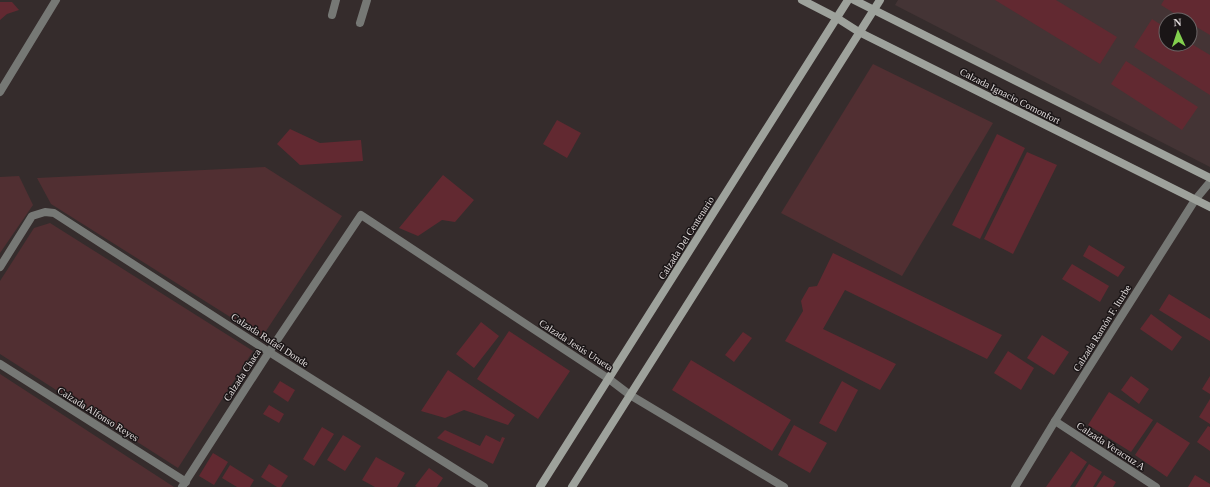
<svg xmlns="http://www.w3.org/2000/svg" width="1210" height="487" viewBox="0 0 1210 487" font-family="Georgia,serif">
<rect width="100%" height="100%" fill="#352c2c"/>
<path fill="#443435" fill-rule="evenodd" d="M898,0H1210V167L895,5ZM1166,20H1190V44H1166Z"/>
<g fill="#512f32">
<polygon points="873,64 993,123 902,276 781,213"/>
<polygon points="265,167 342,216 262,337 51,204 37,178"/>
<polygon points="19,176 33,205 0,253 0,177"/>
<polygon points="50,223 253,351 178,468 0,354 0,281 34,228"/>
<polygon points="0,374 174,487 0,487"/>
</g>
<g fill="#622931">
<polygon points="995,0 1056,0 1117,37 1100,64"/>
<polygon points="1164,0 1210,0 1210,35 1190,23 1190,20 1185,20 1161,5"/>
<polygon points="0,2 12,2 19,10 7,14 0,20"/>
<polygon points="1152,19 1166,28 1166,44 1190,44 1190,43 1210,55 1210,95 1134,47"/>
<polygon points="1126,61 1198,107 1182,130 1111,84"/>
<polygon points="557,120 581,133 567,158 543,144"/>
<polygon points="290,129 320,143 361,140 363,161 300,165 277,144"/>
<polygon points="997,134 1025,148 980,239 952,225"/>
<polygon points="1027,152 1057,165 1013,254 984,239"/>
<polygon points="443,175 474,200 455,222 442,220 418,236 399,228"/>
<polygon points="1089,245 1125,267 1118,277 1083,256"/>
<polygon points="833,253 1002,335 987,359 845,290 823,329 896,364 880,390 785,341 803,311 801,301 809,287 817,286"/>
<polygon points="1072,264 1109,286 1100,302 1062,279"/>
<polygon points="1169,294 1210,319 1210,341 1159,310"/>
<polygon points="1151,314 1182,337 1172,351 1140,329"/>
<polygon points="481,322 499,336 474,368 456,354"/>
<polygon points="509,331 570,371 538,419 477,379"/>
<polygon points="743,332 752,338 734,362 725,355"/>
<polygon points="1042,335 1069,352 1054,375 1027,358"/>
<polygon points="1008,351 1034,368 1021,390 994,373"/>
<polygon points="691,360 791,420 772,451 672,390"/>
<polygon points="448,370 515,415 508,425 464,410 445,418 421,411"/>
<polygon points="1131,376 1149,389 1139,404 1121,390"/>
<polygon points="1210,376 1210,394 1202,389"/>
<polygon points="280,381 295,390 288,402 273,392"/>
<polygon points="842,381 858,390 836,432 819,423"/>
<polygon points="1109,392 1153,420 1131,452 1088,425"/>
<polygon points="1210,399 1210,424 1199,417"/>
<polygon points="269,405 284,414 279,423 263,414"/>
<polygon points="1157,422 1190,443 1167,477 1135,455"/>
<polygon points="794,425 827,443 810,473 778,455"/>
<polygon points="1208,426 1210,427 1210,451 1197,442"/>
<polygon points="322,427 334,434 314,466 303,459"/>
<polygon points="445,430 480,446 486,435 500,442 502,437 505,438 493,464 437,438"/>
<polygon points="343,435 361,446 345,471 327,460"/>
<polygon points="1071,451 1087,462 1070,487 1046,487"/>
<polygon points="213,453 228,462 214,485 199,476"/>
<polygon points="376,457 405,473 397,487 375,487 362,480"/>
<polygon points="269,464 288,476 281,487 277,487 261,477"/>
<polygon points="1089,464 1102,472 1093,487 1075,487"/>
<polygon points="230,465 254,480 250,487 237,487 222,478"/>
<polygon points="429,468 443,478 437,487 417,487 415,486"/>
<polygon points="1104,475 1116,482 1113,487 1096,487"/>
<polygon points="1195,475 1210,484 1210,487 1188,487"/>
</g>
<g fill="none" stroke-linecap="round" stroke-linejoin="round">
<g stroke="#767875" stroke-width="8">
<polyline points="332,15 336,0"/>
<polyline points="360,23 367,0"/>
</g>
<g stroke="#767875" stroke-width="8">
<polyline points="0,92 56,0"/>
<polyline points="0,267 32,216 45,212 54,213 269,352 484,487"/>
<polyline points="0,364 186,482"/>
<polyline points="1055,421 1156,487"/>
<polyline points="182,487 269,352 361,215 609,379 630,395 784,487"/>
<polyline points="1015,487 1055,421 1195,200 1210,182"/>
</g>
<g stroke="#9ea29c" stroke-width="8">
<polyline points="802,0 837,18 859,32 1210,207"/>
<polyline points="854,0 1210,178"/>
<polyline points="540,487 848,0"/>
<polyline points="572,487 880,0"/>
</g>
</g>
<g text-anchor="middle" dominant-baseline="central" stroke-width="3" stroke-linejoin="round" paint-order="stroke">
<g font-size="10" fill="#e1dbdb" stroke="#1a1516">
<text transform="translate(1010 96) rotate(27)">Calzada Ignacio Comonfort</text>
<text transform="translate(686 238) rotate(-58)">Calzada Del Centenario</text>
<text transform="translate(1102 328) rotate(-58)">Calzada Ramón F. Iturbe</text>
<text transform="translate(270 340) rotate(33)">Calzada Rafaél Donde</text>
<text transform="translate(576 345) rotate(33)">Calzada Jesús Urueta</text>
<text transform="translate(242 375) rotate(-57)">Calzada Chaca</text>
<text transform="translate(98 414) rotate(32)">Calzada Alfonso Reyes</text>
<text transform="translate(1111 446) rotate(33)">Calzada Veracruz A</text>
</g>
</g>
<g transform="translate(1178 32) rotate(357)"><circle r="19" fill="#1a1516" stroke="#6a6465"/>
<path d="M0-3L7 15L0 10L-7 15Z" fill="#83d04e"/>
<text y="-6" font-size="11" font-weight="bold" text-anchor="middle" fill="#e1dbdb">N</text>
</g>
</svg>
